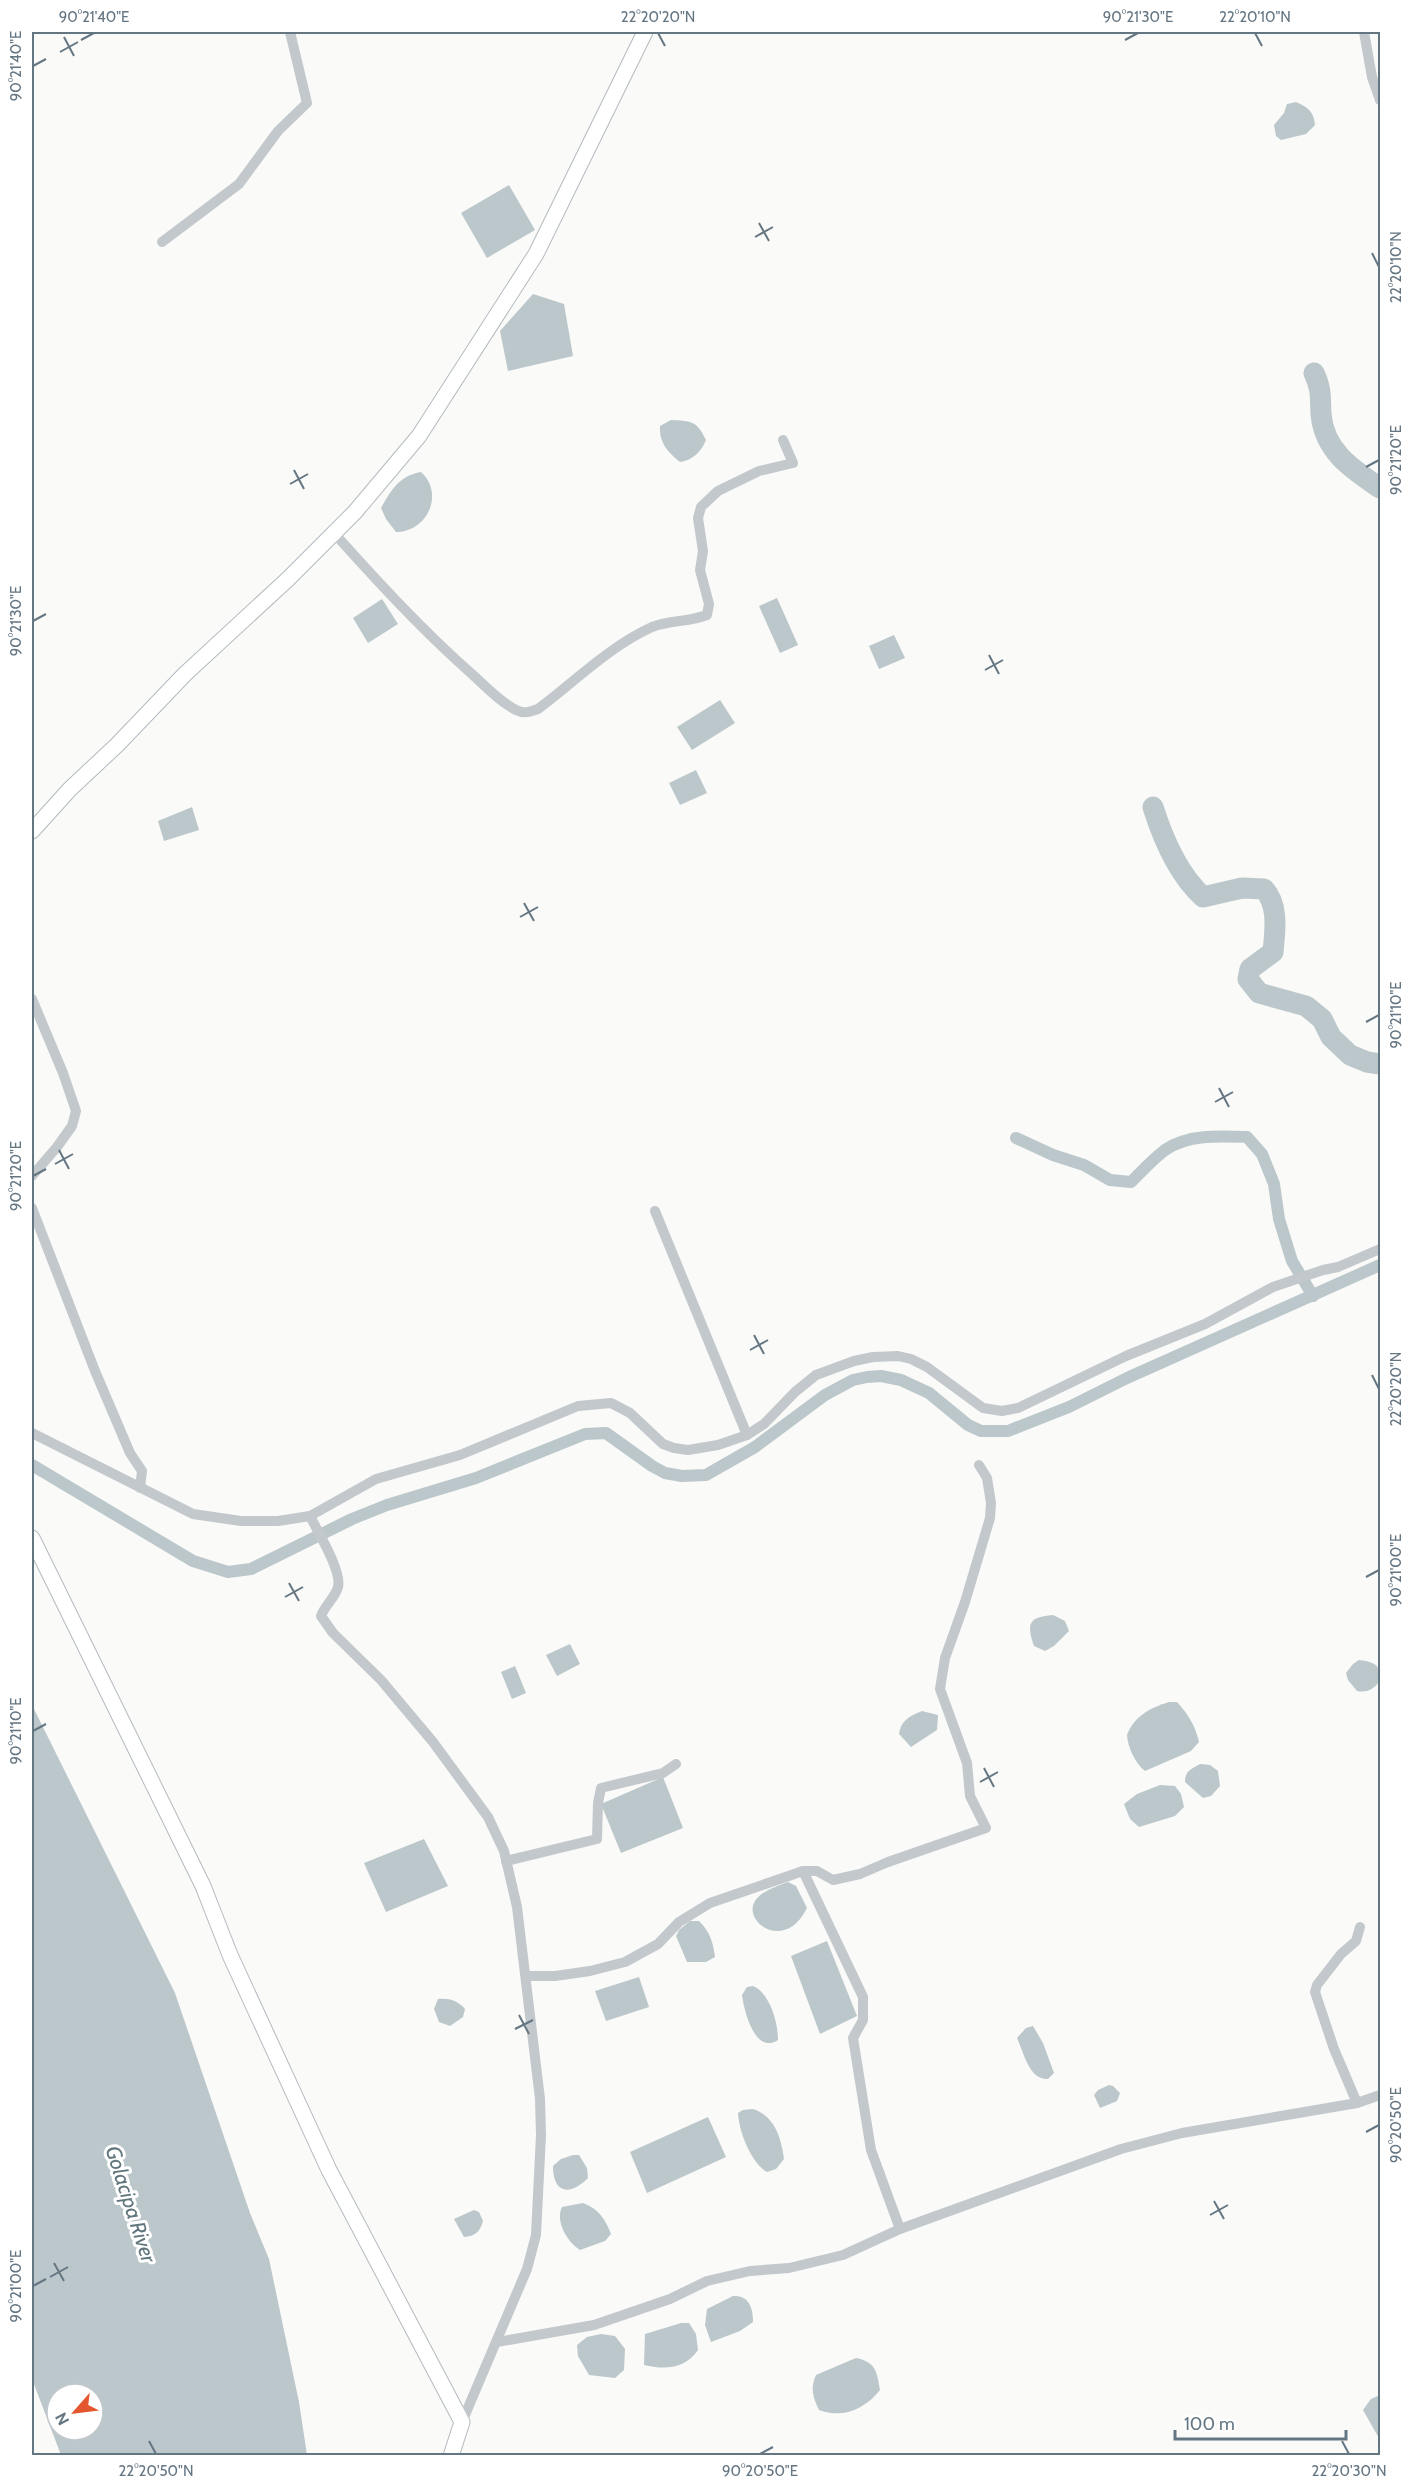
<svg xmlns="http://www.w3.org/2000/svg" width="1412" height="2487" viewBox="0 0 1412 2487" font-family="Cabin,sans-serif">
<rect width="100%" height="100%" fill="#fafaf8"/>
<g fill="#bbc7cb" fill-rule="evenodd">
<path d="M1296,102C1308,107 1314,112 1315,125L1306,134L1281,140L1276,136L1274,125L1284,113L1287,104Z"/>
<polygon points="509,185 535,230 487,258 461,213"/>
<polygon points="533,294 564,304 573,356 508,371 500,331"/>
<path d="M671,420C692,421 697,421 706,440C701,452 693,460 680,462C668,452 659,443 660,426Z"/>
<path d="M421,472C445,494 427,532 396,532L386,519L381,508C391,490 399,476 421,472Z"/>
<polygon points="777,598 798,645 780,653 759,606"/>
<polygon points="382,599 398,624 368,643 353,618"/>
<polygon points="894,635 905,658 879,669 869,646"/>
<polygon points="720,700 735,723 692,750 677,727"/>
<polygon points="696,770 707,793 680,805 669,783"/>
<polygon points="192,807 199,830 164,841 158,821"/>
<path d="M1053,1615L1065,1621L1069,1631L1054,1646L1045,1651L1034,1646C1026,1623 1029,1617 1053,1615Z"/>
<polygon points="570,1644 580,1664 557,1676 546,1655"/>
<path d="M1359,1660C1375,1662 1381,1665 1380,1681C1373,1689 1368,1693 1357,1691L1348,1680L1346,1673L1353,1664Z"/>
<polygon points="515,1666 526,1693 512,1699 501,1672"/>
<path d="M1169,1702H1177C1188,1714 1195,1725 1199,1742L1191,1751L1145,1771C1135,1763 1128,1748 1127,1735C1134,1716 1150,1708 1169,1702Z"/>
<path d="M32,1705L175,1993L250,2213L269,2259L299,2402L307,2455H61L32,2379ZM57,2394H93V2430H57Z"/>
<path d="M922,1711L938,1715L937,1730L911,1747L899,1734C901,1720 910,1716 922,1711Z"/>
<path d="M1200,1764L1210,1765L1218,1771L1220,1786L1211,1796L1203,1798L1185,1782C1185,1771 1191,1769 1200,1764Z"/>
<polygon points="663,1777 683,1828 621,1853 601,1804"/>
<polygon points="1160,1785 1175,1786 1181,1794 1184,1807 1175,1816 1139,1827 1130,1819 1124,1804 1137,1794"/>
<polygon points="424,1839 448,1886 386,1912 364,1863"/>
<path d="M788,1882L796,1886L807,1908C785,1953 742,1922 755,1901C761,1891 778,1886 788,1882Z"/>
<path d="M690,1921H699C710,1932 713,1942 715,1957L706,1962H687L676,1936L679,1930Z"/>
<polygon points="827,1941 857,2016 820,2034 791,1956"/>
<polygon points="639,1977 649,2007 606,2021 595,1991"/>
<path d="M753,1986C770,1993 778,2023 778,2040C755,2055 744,2011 742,1995L747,1987Z"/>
<path d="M438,1999C449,1998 457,2000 465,2009L463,2017L450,2026L439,2022L434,2009Z"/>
<path d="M1033,2026L1043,2043L1054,2073L1048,2079C1029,2080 1024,2053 1017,2038L1026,2028Z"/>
<polygon points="1109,2085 1113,2086 1120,2093 1117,2101 1100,2108 1094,2095 1098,2090"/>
<path d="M753,2109C775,2116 781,2138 784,2159L776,2169L767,2172C751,2163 739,2132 738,2113L743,2110Z"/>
<polygon points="708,2117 726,2157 647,2193 630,2152"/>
<path d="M573,2155H579L587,2168L588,2178C570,2196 553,2194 553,2166L561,2159Z"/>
<path d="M583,2203C599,2209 605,2219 611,2234L605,2241L580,2250C567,2242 555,2221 562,2207Z"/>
<path d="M474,2210L479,2212L483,2221C480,2232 475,2236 464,2237L454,2219Z"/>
<path d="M733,2296C749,2295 753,2308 753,2322L740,2331L711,2342L705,2325L707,2309Z"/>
<path d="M681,2323H689L696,2334L698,2350C685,2369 664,2370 644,2365L645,2334Z"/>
<polygon points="601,2334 615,2336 625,2349 624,2370 615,2378 589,2375 578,2356 577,2345 587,2337"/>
<path d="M856,2358C876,2362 877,2372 880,2390C865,2409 843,2419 819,2410C813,2397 810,2388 816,2375Z"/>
<polygon points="1380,2395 1380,2440 1363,2410 1371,2399"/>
</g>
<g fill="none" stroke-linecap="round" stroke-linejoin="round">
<g stroke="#bbc7cb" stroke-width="12">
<path d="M1016,1138L1053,1155L1084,1165L1110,1180L1131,1182C1142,1171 1153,1159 1165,1150C1188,1134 1221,1136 1247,1137L1262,1154L1274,1184L1279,1219L1292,1261L1313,1296"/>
<polyline points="32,1465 193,1561 228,1572 251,1569 352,1519 387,1505 476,1478 585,1434 606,1433 652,1466 665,1473 682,1476 706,1475 755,1447 825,1395 853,1380 867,1377 881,1376 901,1380 929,1393 968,1425 981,1431 1008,1431 1069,1407 1127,1378 1380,1265"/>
</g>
<g stroke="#bbc7cb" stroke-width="21">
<path d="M1314,373C1322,390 1320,397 1321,414C1324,451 1352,469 1380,488"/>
<path d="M1153,807C1163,839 1178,874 1203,897L1242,888L1264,889C1279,905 1275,931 1273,952L1250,969L1248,979L1259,993L1306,1006L1322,1019L1331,1037L1350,1055L1367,1062L1380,1064"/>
</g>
<g stroke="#b3babf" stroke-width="17">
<g id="secondary">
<polyline points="32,831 70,789 117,745 185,674 288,579 355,512 419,436 536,254 645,32"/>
<polyline points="32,1538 203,1886 230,1955 329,2170 462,2422 451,2456"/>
</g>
</g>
<g stroke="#c3c8cc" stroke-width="10">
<polyline points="1364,32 1372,77 1380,100"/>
<polyline points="162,242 239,184 278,131 307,103 290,32"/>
<path d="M334,533C378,582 423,631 473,675C486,687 500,702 516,710C524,714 530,712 538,709C574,682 610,646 652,627C670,620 689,622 707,615L709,604L700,570L703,551L698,518L701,507L718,491L759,471L793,463L783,440"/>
<polyline points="32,999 63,1073 76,1111 72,1126 57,1147 32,1176"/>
<polyline points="32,1208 95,1371 130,1453 142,1471 140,1488"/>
<polyline points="655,1211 747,1435"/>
<polyline points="32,1433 193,1514 241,1521 278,1521 310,1516 376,1479 460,1455 578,1406 611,1403 630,1413 663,1444 674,1448 688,1450 718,1445 747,1435 764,1424 795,1392 816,1375 854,1361 873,1357 898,1356 911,1359 927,1367 983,1408 1002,1411 1018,1408 1126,1356 1205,1324 1273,1287 1323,1270 1338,1267 1380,1249"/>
<path d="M310,1516C318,1532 342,1571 338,1587C335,1598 325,1605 321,1616L333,1633L381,1680L433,1742L488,1817L504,1851L517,1907L540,2099L541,2135L536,2235L527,2269L462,2422"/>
<polyline points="506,1861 597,1839 598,1803 601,1788 663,1773 676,1764"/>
<polyline points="803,1871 863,1997 863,2020 853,2038 871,2150 900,2229"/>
<polyline points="527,1976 555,1976 590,1971 625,1962 658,1944 679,1922 710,1903 803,1871 817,1871 833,1880 860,1874 888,1862 986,1828 970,1796 967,1763 940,1689 945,1658 965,1602 990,1518 991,1503 987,1478 979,1465"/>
<polyline points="1357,2103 1334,2049 1315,1992 1317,1985 1341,1954 1356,1941 1360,1927"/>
<polyline points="497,2342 594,2325 670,2299 707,2281 750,2271 789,2268 843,2255 900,2229 1121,2149 1182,2133 1357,2103 1380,2095"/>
</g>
<use href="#secondary" stroke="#fff" stroke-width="15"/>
</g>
<path fill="none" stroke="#657683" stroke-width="2" d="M658,33L665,46M1255,33L1262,46M64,37L74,56M81,40L94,33M1125,40L1138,33M60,52L78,42M33,66L46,59M759,223L769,241M755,237L773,227M1372,253L1379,267M1366,467L1379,460M294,470L304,489M290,484L308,474M33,621L46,614M989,655L999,674M985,670L1003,660M524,903L534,921M520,917L538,907M1366,1022L1379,1015M1219,1088L1229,1107M1215,1102L1233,1092M59,1150L69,1169M55,1164L73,1154M33,1176L46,1169M754,1335L764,1354M750,1350L768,1340M1372,1375L1379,1389M1366,1577L1379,1570M289,1583L299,1601M285,1597L303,1587M33,1731L46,1724M984,1768L994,1787M980,1782L998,1772M519,2015L529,2034M515,2029L533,2020M1366,2132L1379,2125M1214,2201L1224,2219M1210,2215L1228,2205M54,2263L64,2281M50,2277L68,2267M33,2286L46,2279M149,2441L156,2454M1342,2441L1349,2454M760,2454L773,2447"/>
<g text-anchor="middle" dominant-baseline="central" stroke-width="6" stroke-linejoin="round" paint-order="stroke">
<g font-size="21" font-style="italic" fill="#60757c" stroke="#fff">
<text transform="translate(131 2204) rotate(72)">Golacipa River</text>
</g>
</g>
<rect width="1412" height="2487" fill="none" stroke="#ffffff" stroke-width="66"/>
<g transform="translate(75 2412) rotate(242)"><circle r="28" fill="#ffffff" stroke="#c1c8cd" stroke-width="1.5"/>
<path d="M0-4.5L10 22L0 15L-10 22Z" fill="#e4572e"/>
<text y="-9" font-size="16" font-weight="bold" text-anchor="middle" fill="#657683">N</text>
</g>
<path d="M1175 2430v9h171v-9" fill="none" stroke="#657683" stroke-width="3"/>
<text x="1184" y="2430" font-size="18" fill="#657683" stroke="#ffffff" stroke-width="4.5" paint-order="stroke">100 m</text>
<rect x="33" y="33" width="1346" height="2421" fill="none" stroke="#657683" stroke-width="2"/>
<g font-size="15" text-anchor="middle" fill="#657683">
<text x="94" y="22">90°21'40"E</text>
<text x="658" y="22">22°20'20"N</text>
<text x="1138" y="22">90°21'30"E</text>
<text x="1255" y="22">22°20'10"N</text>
<text transform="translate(16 66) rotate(-90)" y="5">90°21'40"E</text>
<text transform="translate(1396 267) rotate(-90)" y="5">22°20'10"N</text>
<text transform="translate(1396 460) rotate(-90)" y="5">90°21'20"E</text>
<text transform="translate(16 621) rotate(-90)" y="5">90°21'30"E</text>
<text transform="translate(1396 1015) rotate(-90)" y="5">90°21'10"E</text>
<text transform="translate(16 1176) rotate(-90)" y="5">90°21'20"E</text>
<text transform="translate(1396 1389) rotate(-90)" y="5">22°20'20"N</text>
<text transform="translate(1396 1570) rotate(-90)" y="5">90°21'00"E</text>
<text transform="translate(16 1731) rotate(-90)" y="5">90°21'10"E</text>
<text transform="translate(1396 2125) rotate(-90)" y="5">90°20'50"E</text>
<text transform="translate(16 2286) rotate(-90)" y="5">90°21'00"E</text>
<text x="156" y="2476">22°20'50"N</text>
<text x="760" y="2476">90°20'50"E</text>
<text x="1349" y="2476">22°20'30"N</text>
</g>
</svg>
